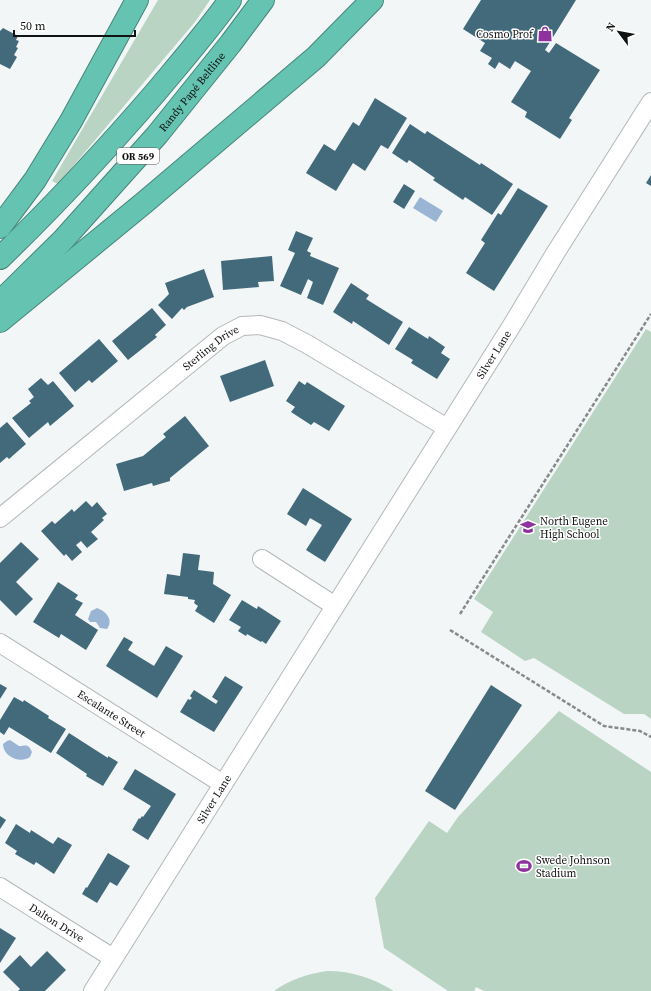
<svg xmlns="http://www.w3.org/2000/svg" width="651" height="991" viewBox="0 0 651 991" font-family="'Source Serif 4',serif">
<rect width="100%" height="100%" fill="#f2f6f7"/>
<g fill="#bad4c3">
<polygon points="158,0 210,0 195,22 58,184 52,181"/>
<polygon points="646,329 651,332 651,719 644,714 624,714 534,658 525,661 481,632 493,612 474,599"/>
<polygon points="559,711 651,772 651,991 484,991 476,987 474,991 448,991 384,948 375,898 429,821 447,833 458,817"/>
<path d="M327,971C352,971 373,978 394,991H274C291,979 307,974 327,971Z"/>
</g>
<g fill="#9ab5d3">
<polygon points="420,197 443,211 436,222 413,208"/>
<path d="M97,608C106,611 114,620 107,629L100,628L96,622H90L88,619L91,611Z"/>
<path d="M10,740L19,746C26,746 28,743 32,752L30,757C21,764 3,757 3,744L7,741Z"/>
</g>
<g fill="#426a7b">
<polygon points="481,0 576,0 545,50 549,53 556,43 600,70 569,118 572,120 560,139 525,117 527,112 511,102 531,71 515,61 510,69 499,62 495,69 488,64 492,58 480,51 485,43 463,29"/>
<polygon points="3,28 18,36 16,40 19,41 16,47 18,48 14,55 17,57 10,69 0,64 0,31"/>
<polygon points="375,98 407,118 388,149 381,145 365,171 353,163 336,191 306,173 324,144 335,151 353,122 359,126"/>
<polygon points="410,124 425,134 427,131 480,165 481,163 513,184 492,215 465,197 463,200 433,180 435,178 409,160 407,163 392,153"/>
<polygon points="651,175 651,186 646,183"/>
<polygon points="404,184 415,191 404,209 393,202"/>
<polygon points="518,188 548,206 494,291 466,273 485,243 481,240 498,213 501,215"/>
<polygon points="296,231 313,238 307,251 311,253 310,256 339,268 323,305 307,298 313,282 308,279 301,295 280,286 295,253 288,250"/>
<polygon points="272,256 274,281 258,282 259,287 223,290 221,261"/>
<polygon points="204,269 214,297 187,307 184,310 182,308 172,319 158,305 169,294 165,283"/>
<polygon points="351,283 369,295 366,299 403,322 389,345 353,321 352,324 333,312"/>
<polygon points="152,308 166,325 155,335 157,337 128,360 112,341"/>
<polygon points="409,327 428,339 429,336 445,347 441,353 450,359 437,379 411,363 413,360 395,349"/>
<polygon points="99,339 118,361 92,383 89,380 75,392 59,373"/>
<polygon points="265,360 274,386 230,402 220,376"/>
<polygon points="41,378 48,385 53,381 74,406 50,426 48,422 29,438 12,418 31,403 29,401 34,397 28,389"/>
<polygon points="299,381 305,385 307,382 345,406 329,431 314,422 311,425 291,412 295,407 286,401"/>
<polygon points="185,416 209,446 170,478 170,481 153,486 152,483 124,491 116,464 143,456 166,437 163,434"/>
<polygon points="7,422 26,444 9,459 7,457 0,463 0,428"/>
<polygon points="303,488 352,519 325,562 306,550 322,525 310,518 306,526 287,514"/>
<polygon points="86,501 92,507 97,502 107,514 102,518 104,520 91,532 98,539 87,548 81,541 76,545 82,552 72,561 66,554 64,556 41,531 52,521 55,524 72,509 74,512"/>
<polygon points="21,542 39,559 16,582 33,599 16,616 0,600 0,563"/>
<polygon points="183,553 200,555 198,570 214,572 213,584 231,595 214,623 195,611 198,606 194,603 195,600 188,599 188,597 164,594 167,574 180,576"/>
<polygon points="58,582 78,595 75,599 83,603 75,615 98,630 86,650 61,634 59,638 33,622"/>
<polygon points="242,600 257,609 258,606 281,621 266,644 262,641 261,642 247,634 246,636 238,631 241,627 229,620"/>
<polygon points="124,637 133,642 128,650 154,666 166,646 183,656 157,698 106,666"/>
<polygon points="225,676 243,687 214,732 180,712 188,699 190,700 192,698 190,696 194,690 216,704 218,701 212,697"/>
<polygon points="0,684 7,688 0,699"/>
<polygon points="491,685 522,705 455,810 425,791"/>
<polygon points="14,697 23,702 24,700 49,716 48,718 66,729 51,753 9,727 4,735 0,732 0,720"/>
<polygon points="69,733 108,758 108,756 118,762 103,786 86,776 87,774 56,753"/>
<polygon points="135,769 176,794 148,840 132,830 139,818 140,819 142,816 143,817 151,806 123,789"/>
<polygon points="0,816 6,820 0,829"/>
<polygon points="16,824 30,833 31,830 53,844 58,837 72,845 54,874 36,862 34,865 15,854 17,851 5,843"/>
<polygon points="108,853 130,866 117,886 110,882 97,903 82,894 86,887 87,888"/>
<polygon points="0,928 16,938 0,963"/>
<polygon points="47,951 66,970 45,991 18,991 20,989 3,972 20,955 31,967"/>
</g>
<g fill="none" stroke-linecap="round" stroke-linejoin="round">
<g stroke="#b4b8b9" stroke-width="20">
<g id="minor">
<path id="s1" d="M0,518L223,336L242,326L260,325L282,331L307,344L447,428"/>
<polyline points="262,559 335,606"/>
<path id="s2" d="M0,643L223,784"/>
<path id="s3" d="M0,887L113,958"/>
<path id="s4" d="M93,991L514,322L556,252L651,102"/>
</g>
</g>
<g stroke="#478579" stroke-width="24">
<g id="highway">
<polyline points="0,227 35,180 71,121 137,0"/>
<path d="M0,258C55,205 106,150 156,92C181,62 207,32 230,0"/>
<path id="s5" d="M0,302L63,240L157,135L231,43L263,0"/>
<polyline points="0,321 145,202 316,57 372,0"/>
</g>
</g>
<g stroke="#87898a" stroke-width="2.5" stroke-dasharray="4 2" stroke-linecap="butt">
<polyline points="460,614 651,314"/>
<polyline points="450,630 604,726 640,731 651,737"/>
</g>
<use href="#minor" stroke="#fff" stroke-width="18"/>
<use href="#highway" stroke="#64c3b1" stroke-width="22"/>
</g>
<defs>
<g id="shop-bare" transform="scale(1.2)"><path d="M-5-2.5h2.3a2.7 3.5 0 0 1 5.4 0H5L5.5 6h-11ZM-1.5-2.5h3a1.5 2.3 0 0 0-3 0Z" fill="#8e329d" stroke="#fff" stroke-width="2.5" paint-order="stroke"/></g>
<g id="school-bare" transform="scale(1.2)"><path d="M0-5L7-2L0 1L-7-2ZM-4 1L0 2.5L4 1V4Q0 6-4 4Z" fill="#8e329d" stroke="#fff" stroke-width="2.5" paint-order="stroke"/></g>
<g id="stadium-bare" transform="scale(1.2)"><path d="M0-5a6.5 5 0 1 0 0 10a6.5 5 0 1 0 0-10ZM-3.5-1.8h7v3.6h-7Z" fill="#8e329d" stroke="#fff" stroke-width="2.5" paint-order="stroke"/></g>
</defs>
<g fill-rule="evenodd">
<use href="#shop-bare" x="545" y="34"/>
<use href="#school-bare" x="528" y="527"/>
<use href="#stadium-bare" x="524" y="866"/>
</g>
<g text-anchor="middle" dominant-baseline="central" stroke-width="3" stroke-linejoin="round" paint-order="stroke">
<rect fill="#fff" stroke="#585959" stroke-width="1" x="117" y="148" width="42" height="16" rx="3"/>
<g font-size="10" font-weight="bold" fill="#111212">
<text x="138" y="156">OR 569</text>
</g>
<g font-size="11" fill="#111212" stroke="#fff" text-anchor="start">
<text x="533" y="34" text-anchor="end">Cosmo Prof</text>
<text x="540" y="521">North Eugene<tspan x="540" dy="13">High School</tspan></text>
<text x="536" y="860">Swede Johnson<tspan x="536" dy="13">Stadium</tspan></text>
</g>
<g font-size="11" fill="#111212" stroke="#fff">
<text stroke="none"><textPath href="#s5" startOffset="285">Randy Papé Beltline</textPath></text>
<text stroke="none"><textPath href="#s1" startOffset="271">Sterling Drive</textPath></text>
<text stroke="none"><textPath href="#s4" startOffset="752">Silver Lane</textPath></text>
<text stroke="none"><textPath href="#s2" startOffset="132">Escalante Street</textPath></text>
<text stroke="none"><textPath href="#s4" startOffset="227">Silver Lane</textPath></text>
<text stroke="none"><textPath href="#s3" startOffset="67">Dalton Drive</textPath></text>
</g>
</g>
<g transform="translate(619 32) rotate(302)" stroke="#ffffff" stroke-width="3" paint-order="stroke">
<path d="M0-3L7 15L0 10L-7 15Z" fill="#111212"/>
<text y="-6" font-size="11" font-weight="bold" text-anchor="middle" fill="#111212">N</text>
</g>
<path d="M14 30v6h121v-6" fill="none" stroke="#111212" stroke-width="2"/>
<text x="20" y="30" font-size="12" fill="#111212" stroke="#ffffff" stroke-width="3" paint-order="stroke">50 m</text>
</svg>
